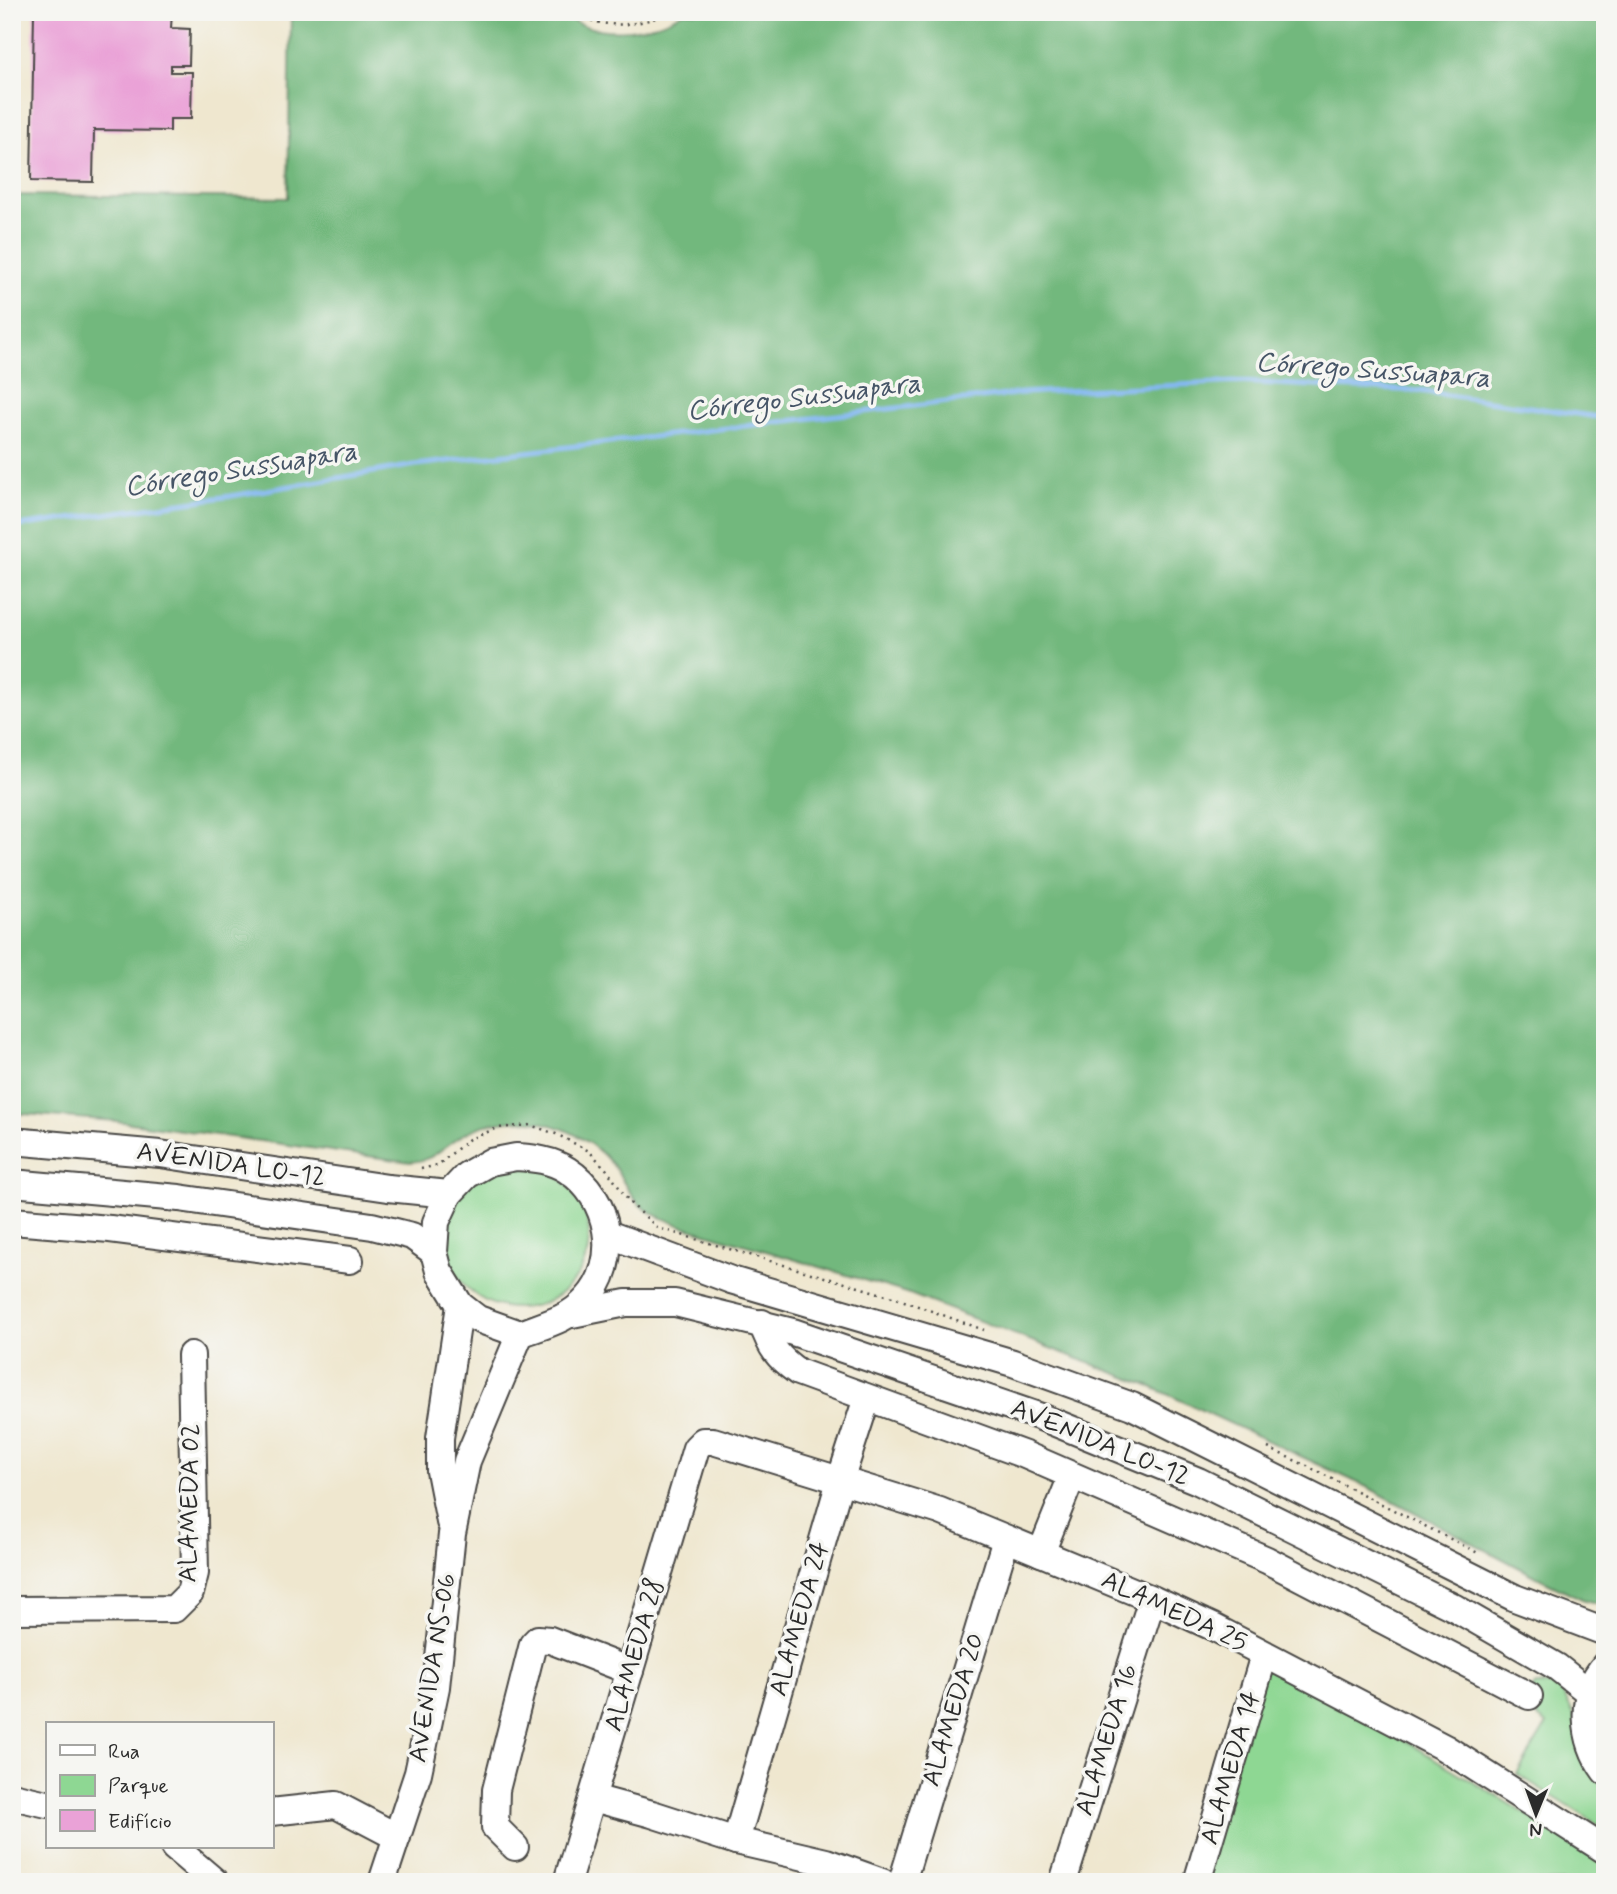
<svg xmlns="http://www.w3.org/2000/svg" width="1617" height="1894" viewBox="0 0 1617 1894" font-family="Mynerve,sans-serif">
<rect width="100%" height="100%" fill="#f6f6f2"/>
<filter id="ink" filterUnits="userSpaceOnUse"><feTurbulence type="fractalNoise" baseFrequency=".0143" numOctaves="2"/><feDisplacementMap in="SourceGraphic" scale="14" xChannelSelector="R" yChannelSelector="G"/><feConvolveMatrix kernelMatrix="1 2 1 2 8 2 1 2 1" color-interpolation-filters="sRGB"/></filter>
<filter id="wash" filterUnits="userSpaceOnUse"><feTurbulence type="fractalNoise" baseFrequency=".00686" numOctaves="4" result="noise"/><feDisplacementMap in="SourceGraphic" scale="28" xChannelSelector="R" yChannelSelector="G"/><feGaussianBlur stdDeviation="1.57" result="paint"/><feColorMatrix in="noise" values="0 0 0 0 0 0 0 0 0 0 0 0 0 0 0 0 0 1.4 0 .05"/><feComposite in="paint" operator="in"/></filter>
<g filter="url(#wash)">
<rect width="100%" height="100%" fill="#efe7cf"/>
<g fill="#8ed793" stroke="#5c815f" stroke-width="2">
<circle cx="517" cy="1236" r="72"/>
<polygon points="1264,1655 1605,1862 1605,1882 1197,1882"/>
<path d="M1535,1685L1558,1686C1563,1695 1570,1706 1574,1716C1582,1741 1584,1770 1605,1788V1829L1517,1774L1547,1724L1524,1707Z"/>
</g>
<path fill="#72b87d" stroke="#4e7254" stroke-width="2" d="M291,12H559C594,40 648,33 684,12H1605V1606L1582,1599L1539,1578L1369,1488L1154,1388L907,1293L679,1225C666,1219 651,1215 640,1205C629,1195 622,1178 613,1165C588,1135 546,1116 507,1121C487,1123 468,1130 452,1142C435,1154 432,1160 410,1162L116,1121L12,1113V195L288,198Z"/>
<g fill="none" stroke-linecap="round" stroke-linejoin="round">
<polyline stroke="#84b8f2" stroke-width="5" points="12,527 231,496 415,465 1023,393 1238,382 1420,391 1605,418"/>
</g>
<g id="blocks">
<polygon fill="#eaa2d7" points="34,12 172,12 171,28 190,29 189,65 171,65 171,72 192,72 191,119 170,119 170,131 94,130 93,182 31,181"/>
</g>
</g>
<g filter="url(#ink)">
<use href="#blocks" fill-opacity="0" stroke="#484744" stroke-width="2"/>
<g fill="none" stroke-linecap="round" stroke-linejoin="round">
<g stroke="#484744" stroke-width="30">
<g id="minor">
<polyline points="12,1141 160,1154 388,1188 449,1194"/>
<path d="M516,1157C534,1158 552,1160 567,1170C610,1197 622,1262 586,1300C569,1319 544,1325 520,1334L478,1319L460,1305L439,1271L434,1252L436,1222L449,1194L467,1175L490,1162Z"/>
<polyline points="12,1183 179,1198 372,1226 412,1236 434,1252"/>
<polyline points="12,1221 110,1229 350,1260"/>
<polyline points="608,1234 731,1280 1013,1363 1132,1406 1515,1598 1605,1632"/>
<polyline points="572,1314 626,1303 675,1303 793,1332 1041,1417 1198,1481 1455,1608 1557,1667 1590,1693"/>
<path d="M762,1323C771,1348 777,1357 798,1372L1025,1455L1267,1560L1529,1696"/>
<polyline points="450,1522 440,1471 440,1438 460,1305"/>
<polyline points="1041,1553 1072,1476"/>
<polyline points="12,1610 174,1609 190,1593 195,1573 191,1355"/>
<path d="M1605,1665C1578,1695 1583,1741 1605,1771"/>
<polyline points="12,1796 47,1804"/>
<polyline points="593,1798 652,1814 736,1841 826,1862 882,1882"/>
<polyline points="271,1812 336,1805 397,1837"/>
<polyline points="736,1841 840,1481 867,1398"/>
<polyline points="174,1847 215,1882"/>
<polyline points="515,1847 495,1827 496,1790 533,1644 538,1639 550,1640 630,1671"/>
<polyline points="382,1882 418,1773 436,1687 452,1534 467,1461 520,1334"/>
<polyline points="567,1882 696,1448 703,1441 713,1441 940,1511 1152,1599 1213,1627 1445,1748 1605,1850"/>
<polyline points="902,1882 1006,1539"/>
<polyline points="1063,1882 1152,1599"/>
<polyline points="1197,1882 1264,1655"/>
</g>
</g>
<g stroke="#484744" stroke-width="2.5" stroke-dasharray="2 5" stroke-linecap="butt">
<path d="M572,12C605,31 638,26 672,12"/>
<polyline points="421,1169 438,1165 469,1139 498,1128 530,1125 556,1134 589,1151 607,1170 630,1203 658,1228 896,1298 984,1330"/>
<polyline points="1268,1448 1307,1466 1478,1553"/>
</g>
<use href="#minor" stroke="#fff" stroke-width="26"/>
</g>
</g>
<g text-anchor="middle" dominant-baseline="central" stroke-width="7" stroke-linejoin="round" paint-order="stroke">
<g font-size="26" fill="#2b2b2b" stroke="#f6f6f2">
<text transform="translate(231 1165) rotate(8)">AVENIDA LO-12</text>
<text transform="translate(1100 1443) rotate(22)">AVENIDA LO-12</text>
<text transform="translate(190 1503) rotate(-89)">ALAMEDA 02</text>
<text transform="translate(1174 1612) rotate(25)">ALAMEDA 25</text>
<text transform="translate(800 1619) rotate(-74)">ALAMEDA 24</text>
<text transform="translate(635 1655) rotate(-74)">ALAMEDA 28</text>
<text transform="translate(433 1668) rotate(-81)">AVENIDA NS-06</text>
<text transform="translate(954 1710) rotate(-73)">ALAMEDA 20</text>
<text transform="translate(1107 1740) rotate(-73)">ALAMEDA 16</text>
<text transform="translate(1231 1768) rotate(-74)">ALAMEDA 14</text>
</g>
<g font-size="28" font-style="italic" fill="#465567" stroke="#f6f6f2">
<text transform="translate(1373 371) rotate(4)">Córrego Sussuapara</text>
<text transform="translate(804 398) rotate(-7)">Córrego Sussuapara</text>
<text transform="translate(241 470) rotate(-9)">Córrego Sussuapara</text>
</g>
</g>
<rect width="1617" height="1894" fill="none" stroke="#f6f6f2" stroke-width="42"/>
<rect x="46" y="1722" width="228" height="126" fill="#f6f6f2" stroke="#a5a5a2" stroke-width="2"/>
<rect x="60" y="1745" width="35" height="10" fill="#ffffff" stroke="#a5a5a2" stroke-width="2"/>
<text x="108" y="1758" font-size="21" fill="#2b2b2b">Rua</text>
<rect x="60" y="1775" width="35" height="21" fill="#8ed793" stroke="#a5a5a2" stroke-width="2"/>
<text x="108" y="1792" font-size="21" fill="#2b2b2b">Parque</text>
<rect x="60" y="1810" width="35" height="21" fill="#eaa2d7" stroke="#a5a5a2" stroke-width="2"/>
<text x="108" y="1828" font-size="21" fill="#2b2b2b">Edifício</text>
<g transform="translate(1536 1814) rotate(181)" stroke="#f6f6f2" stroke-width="5" paint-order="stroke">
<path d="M0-5L12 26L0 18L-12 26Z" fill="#2b2b2b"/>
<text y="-10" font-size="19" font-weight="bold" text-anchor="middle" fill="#2b2b2b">N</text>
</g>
</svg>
